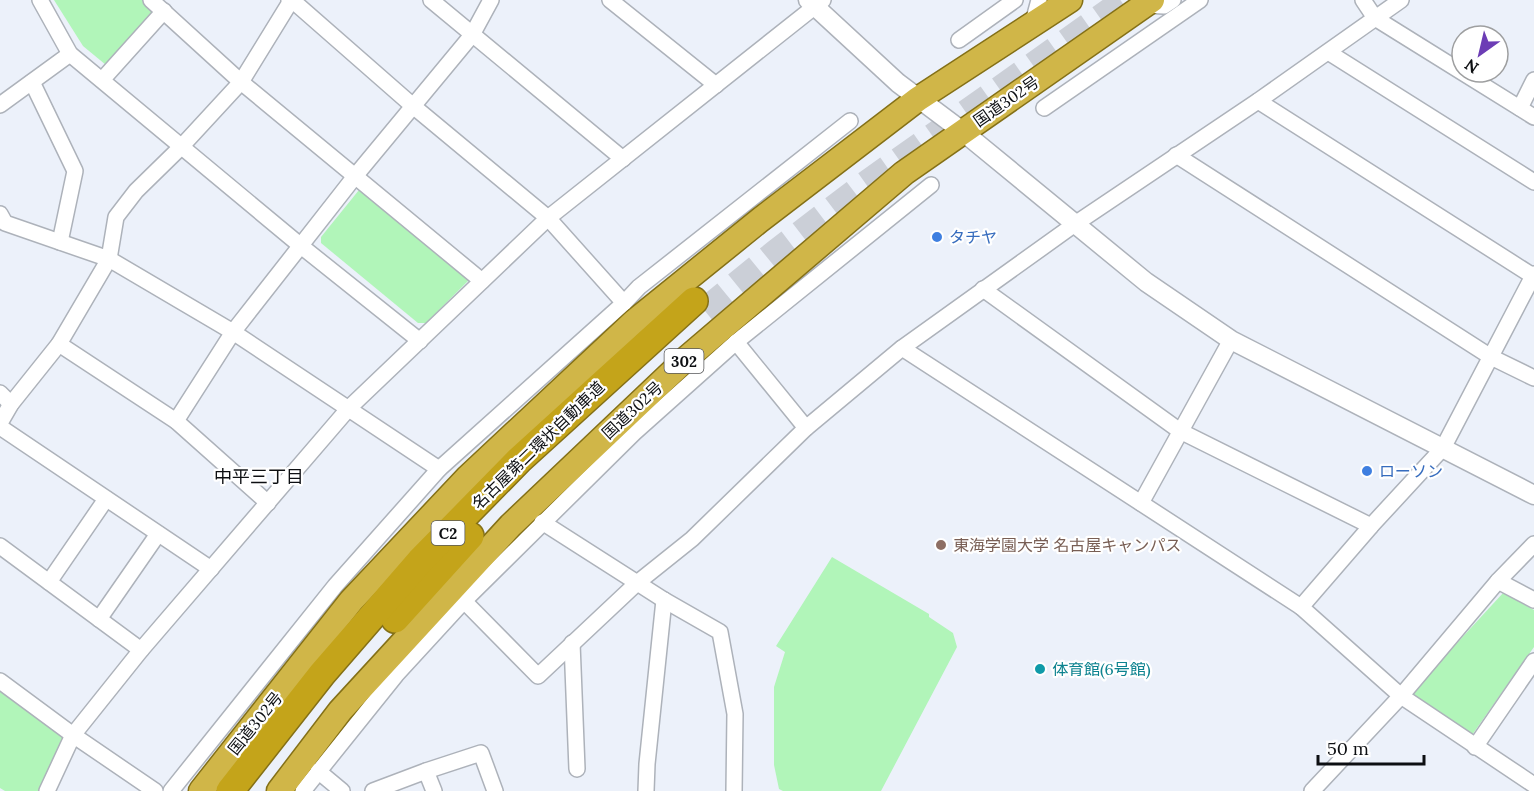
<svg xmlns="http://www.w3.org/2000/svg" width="1534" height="791" viewBox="0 0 1534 791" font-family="Lora,'Noto Sans JP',serif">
<rect width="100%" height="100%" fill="#ecf1fa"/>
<g fill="#b1f5b9">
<polygon points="54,0 144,0 154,9 155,16 106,65 83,46"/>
<polygon points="365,189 469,274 469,280 426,323 418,323 321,243 321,237 359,190"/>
<polygon points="832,557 929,614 929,617 953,633 957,647 881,791 783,791 779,789 774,765 774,687 785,652 776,646"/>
<polygon points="1503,593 1534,610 1534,647 1472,735 1411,693"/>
<polygon points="0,688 65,737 39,791 5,791 0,788"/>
</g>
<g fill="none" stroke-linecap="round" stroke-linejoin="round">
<polyline stroke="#cbcfd7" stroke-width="27" stroke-dasharray="27 14" stroke-linecap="butt" points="705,311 777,252 865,185 1126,0"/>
<g stroke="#adb2ba" stroke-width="18">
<g id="minor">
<polyline points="40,0 70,54 301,246 420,341"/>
<polyline points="151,0 241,82 482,281"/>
<polyline points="292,0 413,106 548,218 624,303"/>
<polyline points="431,0 623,159"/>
<polyline points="610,0 716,85"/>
<polyline points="1363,0 1375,18 1534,117"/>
<polyline points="1145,5 1164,6 1173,0"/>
<polyline points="1032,26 1039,0"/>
<polyline points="959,40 1015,0"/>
<polyline points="1328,52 1534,182"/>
<polyline points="102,80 164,11"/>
<polyline points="32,82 75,171 60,242"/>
<polyline points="1258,101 1533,276"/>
<polyline points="0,105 70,54"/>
<polyline points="1044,108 1200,0"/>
<polyline points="1520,108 1534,80"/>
<polyline points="1176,155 1491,357 1534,378"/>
<polyline points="0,214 5,223 109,259 233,332 439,469"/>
<polyline points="983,289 1180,431 1371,526"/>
<polyline points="736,342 806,428"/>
<polyline points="59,344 176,421 268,503"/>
<polyline points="902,348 1301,607 1401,696 1534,785"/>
<polyline points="0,393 11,404"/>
<polyline points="176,421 233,332 356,175 472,35 491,0"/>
<polyline points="0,423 11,404 59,344 109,259 116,217 136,191 181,147 241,82 289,4 289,0"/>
<polyline points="0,427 211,569"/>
<polyline points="1141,503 1231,340"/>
<polyline points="542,522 664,600 720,632 735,714 734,791"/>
<polyline points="0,546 141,650"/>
<polyline points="1498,581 1534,600"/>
<polyline points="49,582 106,499"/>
<polyline points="464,601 538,676 637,583 692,539 806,428 902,348 1075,224 1258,101 1401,0"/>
<polyline points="1301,607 1371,526 1443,448 1534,274"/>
<polyline points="99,619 158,534"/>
<polyline points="572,643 577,769"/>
<polyline points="0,681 73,735 155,791"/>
<polyline points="1475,747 1534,661"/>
<polyline points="318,771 342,791"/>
<polyline points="426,771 481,753 495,791"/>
<polyline points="47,791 73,735 141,650 349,408 548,218 823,0"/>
<polyline points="171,791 335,586 439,469 624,303 639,287 850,121"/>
<polyline points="303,791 396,675 464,601 634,433 736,342 931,185"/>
<polyline points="373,791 426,771 434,791"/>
<polyline points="646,791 647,764 664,600"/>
<polyline points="1312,791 1401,696 1498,581 1534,544"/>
</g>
</g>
<g stroke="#adb2ba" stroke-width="21">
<polyline id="tertiary" points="808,0 898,83 962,131 1146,282 1231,340 1534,495"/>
</g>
<g stroke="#847017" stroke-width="27">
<g id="trunk">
<polyline points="201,791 351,601 468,477 635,321 760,220 918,99 1070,0"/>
<polyline points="279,791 340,711 511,525 687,358 904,173 1152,0"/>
</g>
</g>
<g stroke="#847017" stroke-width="30">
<g id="motorway">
<polyline points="395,619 470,536"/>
<polyline points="230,791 322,674 420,561 519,460 694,301"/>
</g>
</g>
<use href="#minor" stroke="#fff" stroke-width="15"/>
<use href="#tertiary" stroke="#fff" stroke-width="18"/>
<use href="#trunk" stroke="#d0b648" stroke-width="24"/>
<use href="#motorway" stroke="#c4a41a" stroke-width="27"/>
</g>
<g fill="#3f7fe0" stroke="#fff" stroke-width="2">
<circle cx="937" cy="237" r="6"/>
<circle cx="1367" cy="471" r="6"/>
</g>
<circle fill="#8d6e63" stroke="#fff" stroke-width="2" cx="941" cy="545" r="6"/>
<circle fill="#0f9aa8" stroke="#fff" stroke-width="2" cx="1040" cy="669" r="6"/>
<g text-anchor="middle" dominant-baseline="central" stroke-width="4.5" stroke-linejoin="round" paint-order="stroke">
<g fill="#fff" stroke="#565759" stroke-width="1.5">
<rect x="664.5" y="349" width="39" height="24" rx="4.5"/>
<rect x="431.5" y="521" width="33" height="24" rx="4.5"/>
</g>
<g font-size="15" font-weight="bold" fill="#0d0f12">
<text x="684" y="361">302</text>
<text x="448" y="533">C2</text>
</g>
<g font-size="16" fill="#0d0f12" stroke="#fff">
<text transform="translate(1006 101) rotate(-35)">国道302号</text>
<text transform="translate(632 410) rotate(-43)">国道302号</text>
<text transform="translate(538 445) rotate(-44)">名古屋第二環状自動車道</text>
<text transform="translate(255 723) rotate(-51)">国道302号</text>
</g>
<g font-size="16" fill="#366cbe" stroke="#fff" text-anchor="start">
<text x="949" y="237">タチヤ</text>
<text x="1379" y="471">ローソン</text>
</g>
<g font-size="16" fill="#785e54" stroke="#fff" text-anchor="start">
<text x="953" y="545">東海学園大学 名古屋キャンパス</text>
</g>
<g font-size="16" fill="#0d838f" stroke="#fff" text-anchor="start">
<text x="1052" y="669">体育館(6号館)</text>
</g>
<g font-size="18" fill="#0d0f12" stroke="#fff">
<text x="259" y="476">中平三丁目</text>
</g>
</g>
<g transform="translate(1480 54) rotate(214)"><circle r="28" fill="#ffffff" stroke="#9e9fa0" stroke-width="1.5"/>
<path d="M0-4.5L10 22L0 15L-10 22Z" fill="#6c3db5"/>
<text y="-9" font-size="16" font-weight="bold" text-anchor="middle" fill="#0d0f12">N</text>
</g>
<path d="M1318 755v9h106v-9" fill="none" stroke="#0d0f12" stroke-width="3"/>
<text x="1327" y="755" font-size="18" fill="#0d0f12" stroke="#ffffff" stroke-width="4.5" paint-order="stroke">50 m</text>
</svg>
